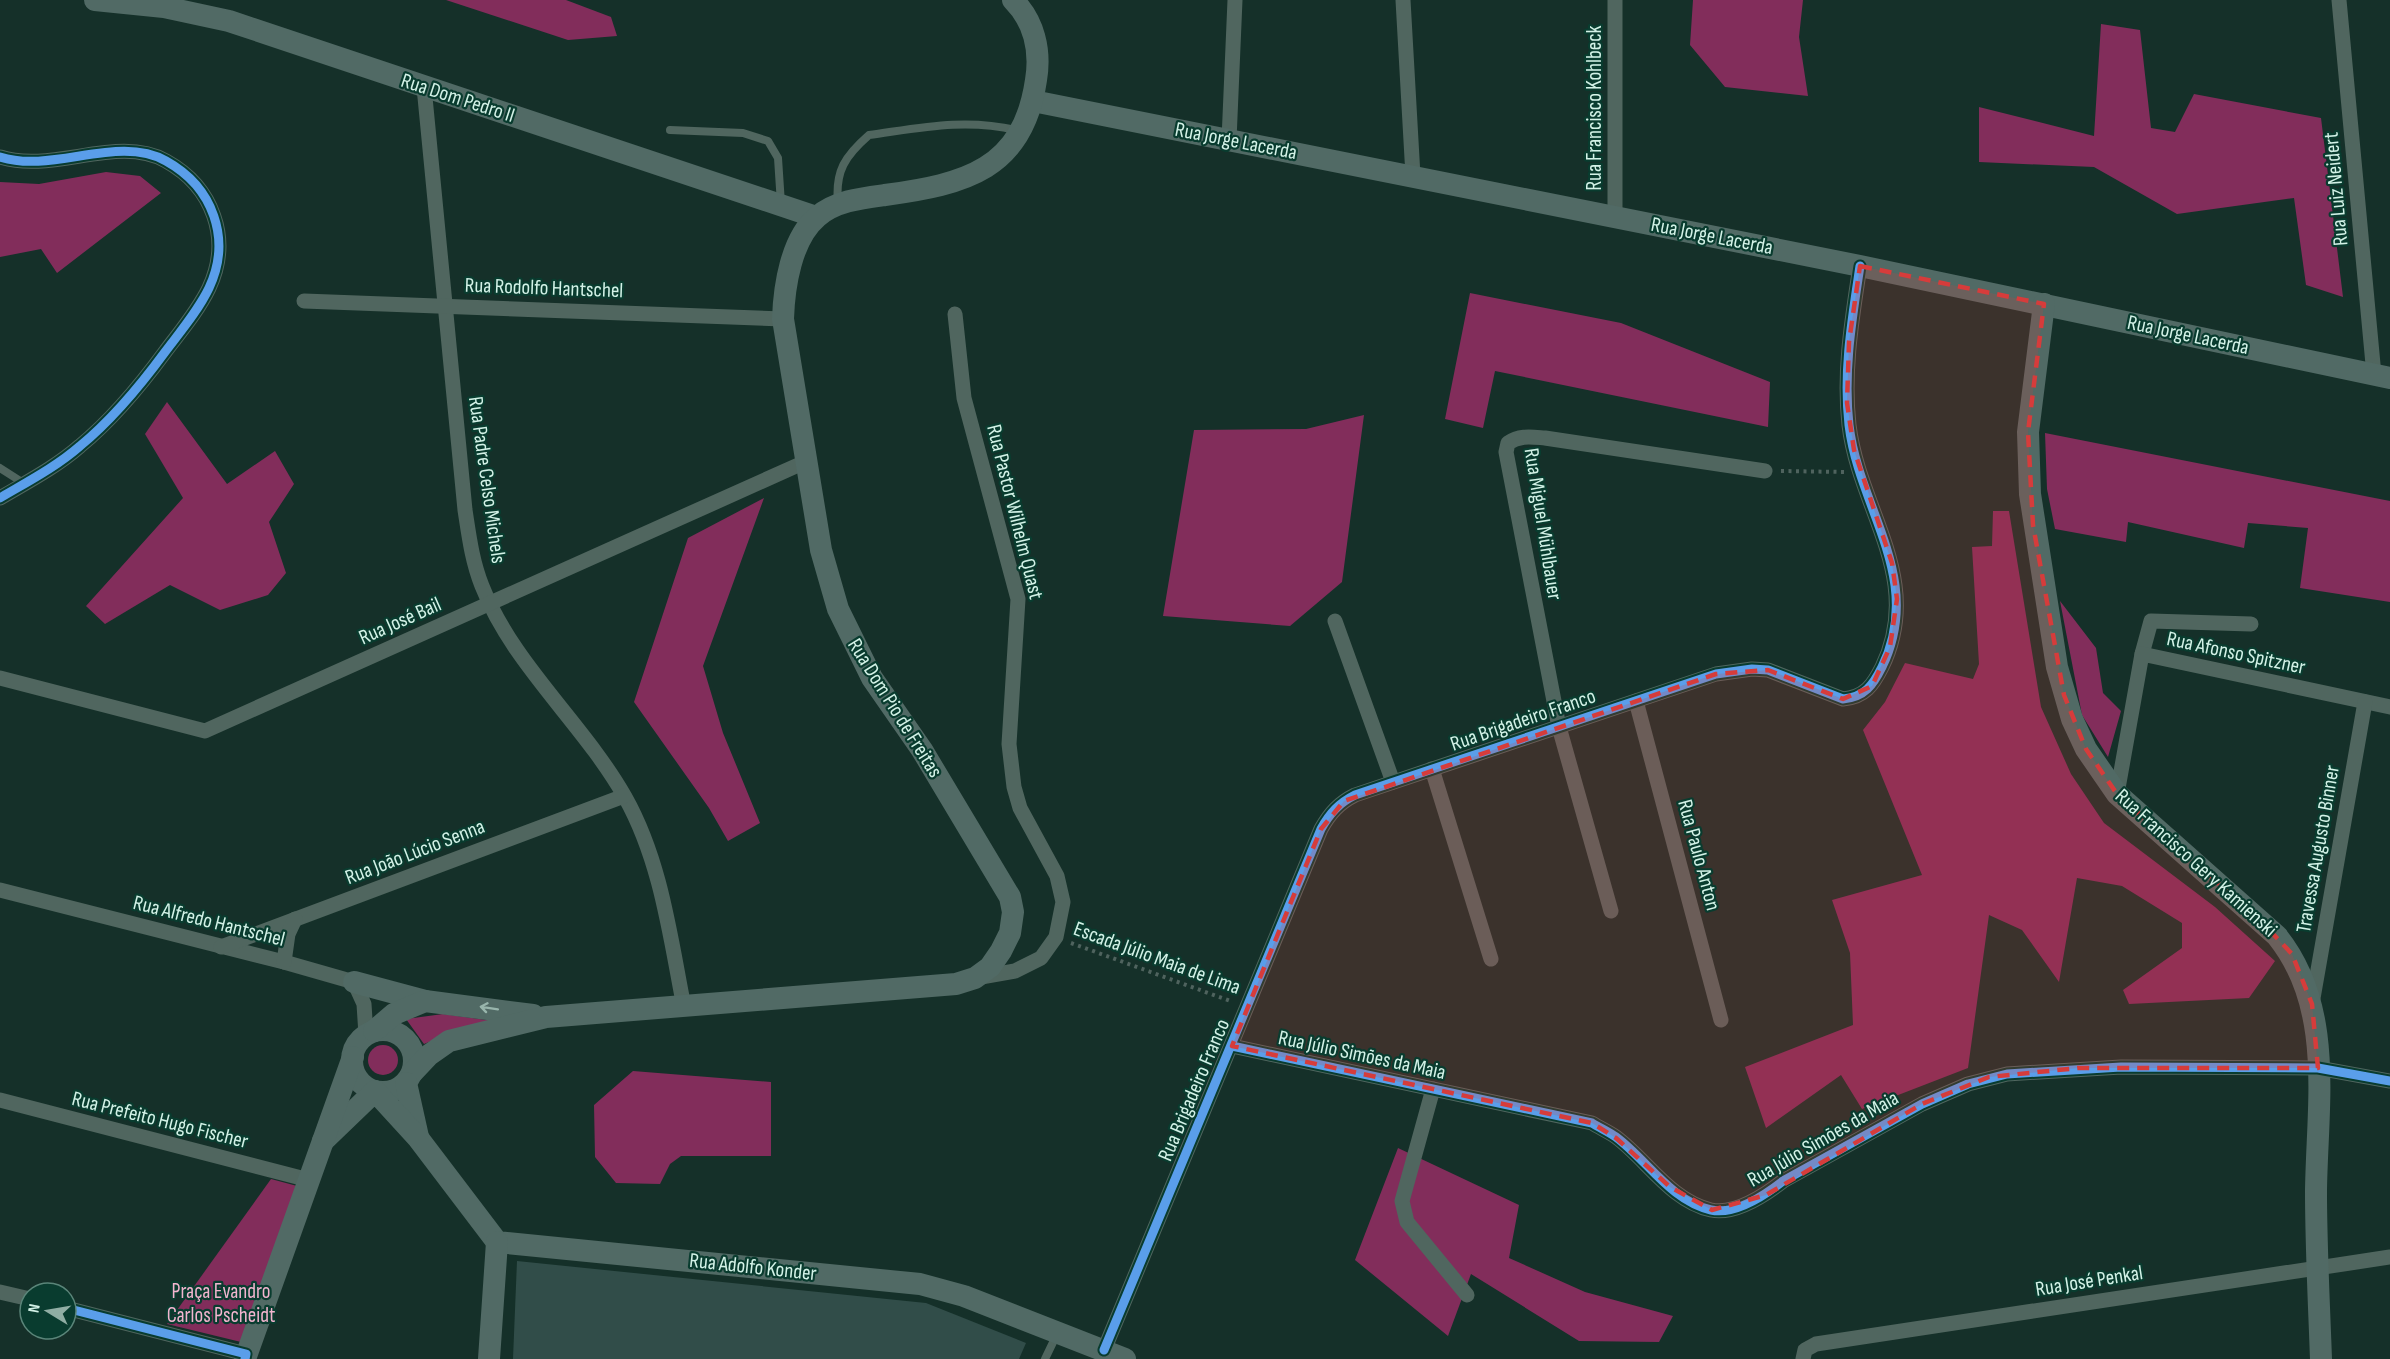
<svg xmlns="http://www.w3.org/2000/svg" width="2390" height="1359" viewBox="0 0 2390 1359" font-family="'Sofia Sans Condensed',sans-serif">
<rect width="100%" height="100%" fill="#153029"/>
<g fill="#822d5b">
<polygon points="446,0 566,0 611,17 617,36 568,40"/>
<polygon points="1693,0 1803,0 1799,37 1808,96 1725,87 1690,45"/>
<polygon points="2101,24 2140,30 2151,128 2175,132 2194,94 2321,118 2343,297 2306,285 2294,198 2177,214 2094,167 1979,162 1979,107 2094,136"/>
<polygon points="106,172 140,176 161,193 57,273 41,249 0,257 0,182 39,184"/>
<polygon points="1470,293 1621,323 1770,382 1768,427 1495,371 1483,428 1445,419"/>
<polygon points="167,402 227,484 275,451 294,484 269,522 286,573 268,595 220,610 170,585 105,624 86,606 183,498 145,434"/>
<polygon points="1364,415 1342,582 1290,626 1163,616 1194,430 1306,429"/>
<polygon points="2045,433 2390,501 2390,602 2300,588 2308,528 2248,523 2244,548 2128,522 2126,542 2055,529 2047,489"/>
<polygon points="764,498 703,666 723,733 760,823 728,841 709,808 634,702 688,538"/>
<polygon points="1993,511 2009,511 2041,707 2071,774 2104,823 2215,907 2275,961 2249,998 2129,1004 2123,990 2182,948 2182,923 2122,886 2077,878 2059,982 2022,930 1989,915 1968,1068 1862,1109 1841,1075 1766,1128 1745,1067 1853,1025 1850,953 1832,900 1922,875 1863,730 1885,702 1905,663 1973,679 1979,664 1972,547 1992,546"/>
<polygon points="2060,601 2096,648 2103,693 2121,711 2108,757 2082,715"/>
<polygon points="443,1014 501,1022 450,1033 424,1044 406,1019"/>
<circle cx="383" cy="1060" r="15"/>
<polygon points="633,1071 771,1082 771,1156 681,1156 670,1164 660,1184 616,1183 595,1157 594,1105"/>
<polygon points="1398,1148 1519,1205 1509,1258 1585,1292 1673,1316 1659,1342 1579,1341 1471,1274 1448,1336 1355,1260"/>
<polygon points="271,1179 297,1186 241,1342 167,1324"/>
</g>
<polygon fill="#314d49" points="517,1261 926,1303 1026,1343 1019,1359 513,1359"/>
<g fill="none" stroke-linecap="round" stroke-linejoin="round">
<g stroke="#4f635e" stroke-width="4" stroke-dasharray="3 4.5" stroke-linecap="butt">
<polyline points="1781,471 1845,472"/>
<polyline points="1071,943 1233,1002"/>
</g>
<g stroke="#50665f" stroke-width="8">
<polyline points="670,130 743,133 768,141 778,158 781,204"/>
<path d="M838,203C835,171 845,156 869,135C920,128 964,118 1016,130"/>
<polyline points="0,468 25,484"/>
<polyline points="1045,1359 1057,1334"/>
</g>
<g stroke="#50665f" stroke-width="15">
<polyline points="1403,0 1413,176"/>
<polyline points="2339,0 2374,375"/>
<path d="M424,87L465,510C469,536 472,561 482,586C513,665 583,723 625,797C661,861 670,936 684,1007"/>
<polyline points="1229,140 1235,0"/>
<path d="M0,157C53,174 118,134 166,161C213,187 232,239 209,288C198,311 180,332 165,352C140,386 113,419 80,446C56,467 27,482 0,498"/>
<polyline points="1615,217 1615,0"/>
<polyline points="304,301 783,319"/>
<polyline points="955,314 964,398 1018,599 1009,744 1014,787 1020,808 1057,876 1063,902 1056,937 1041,958 1015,971 981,977"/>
<polyline points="1335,621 1393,782"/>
<polyline points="2142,654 2151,621 2251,624"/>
<polyline points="0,678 205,731 805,462"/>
<polyline points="1636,701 1721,1020"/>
<polyline points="1432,769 1491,959"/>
<polyline points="2117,794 2142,654 2390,707"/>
<polyline points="0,890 284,962 354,982 364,1004 366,1035"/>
<path d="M1611,911L1559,727L1506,452L1508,443C1520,435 1531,437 1545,438L1765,471"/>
<polyline points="221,947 624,796"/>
<polyline points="284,962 288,934 295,919"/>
<polyline points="2312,1004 2365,702"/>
<path d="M1232,1046L1592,1123C1600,1128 1609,1132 1616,1137C1647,1160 1671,1201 1711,1210C1735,1215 1765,1195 1783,1181L1922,1104L1968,1084L2007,1074L2121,1067L2318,1068L2390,1081"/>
<polyline points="1433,1089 1402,1201 1407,1222 1467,1295"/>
<polyline points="0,1100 309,1180"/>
<polyline points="0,1292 30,1299"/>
<polyline points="66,1308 246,1354"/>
<path d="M1104,1350L1321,829C1330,813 1339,803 1355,795L1716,674L1752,669L1768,670L1843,699C1865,697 1873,685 1882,667C1925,578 1859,510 1849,425C1843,371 1852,319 1860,266"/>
<polyline points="1803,1359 1805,1350 1816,1344 2390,1257"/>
</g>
<g stroke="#516a65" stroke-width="22">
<polyline points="95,0 164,7 229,21 816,217"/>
<polyline points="1033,101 1860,266 2390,378"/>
<path d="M2044,304L2028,432L2030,494L2057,667L2072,719L2086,749L2117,794L2277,936C2335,1008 2317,1105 2316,1191C2316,1247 2319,1303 2321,1359"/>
<polyline points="354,982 425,1001"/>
<circle cx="383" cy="1061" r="31"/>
<polyline points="374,1031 394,1014 425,1001 533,1015"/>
<path d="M412,1073L429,1055L449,1041L546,1017L956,984L975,978L990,967L1001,951L1010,933L1013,912L1010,897L922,750L872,678L838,609L821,550L783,319C784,287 791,239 817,217C835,201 862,198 885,195C965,184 1023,170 1036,80C1041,50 1034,21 1013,0"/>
<polyline points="406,1083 418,1137"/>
<polyline points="323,1141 375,1091 418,1138 497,1242 920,1284 964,1296 1125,1359"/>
<polyline points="245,1359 353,1057"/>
<polyline points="489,1359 497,1242"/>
</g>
<g stroke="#093c2f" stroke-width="13">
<g id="cycleway">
<path d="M0,157C53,174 118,134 166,161C213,187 232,239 209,288C198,311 180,332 165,352C140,386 113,419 80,446C56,467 27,482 0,498"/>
<path d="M1232,1046L1592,1123C1600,1128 1609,1132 1616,1137C1647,1160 1671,1201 1711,1210C1735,1215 1765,1195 1783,1181L1922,1104L1968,1084L2007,1074L2121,1067L2318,1068L2390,1081"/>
<polyline points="66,1308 246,1354 245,1359"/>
<path d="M1104,1350L1321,829C1330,813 1339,803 1355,795L1716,674L1752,669L1768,670L1843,699C1865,697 1873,685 1882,667C1925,578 1859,510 1849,425C1843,371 1852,319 1860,266"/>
</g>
</g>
<use href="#cycleway" stroke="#5a9eea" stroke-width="9"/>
</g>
<defs><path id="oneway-shaft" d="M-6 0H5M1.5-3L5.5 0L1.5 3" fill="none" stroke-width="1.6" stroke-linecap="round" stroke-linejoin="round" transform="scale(1.5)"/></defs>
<use stroke="#98b5ac" href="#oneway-shaft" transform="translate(489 1008) rotate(-171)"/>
<path fill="#d63c3b" fill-opacity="0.2" stroke="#d63c3b" stroke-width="4.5" stroke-dasharray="12 8" stroke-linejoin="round" d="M1860,266L2044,304L2028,432L2033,525L2064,695L2086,749L2117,794L2260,920L2292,954L2312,1004L2318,1068H2078L1989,1077L1922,1104L1766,1195L1712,1210L1670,1187L1616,1138L1592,1123L1232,1046L1321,829L1344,801L1716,674L1768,670L1843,699L1872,686L1890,647L1897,599L1892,563L1854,450L1847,403L1849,342Z"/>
<g text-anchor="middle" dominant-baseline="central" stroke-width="4.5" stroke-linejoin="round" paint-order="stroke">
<g font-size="21" fill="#d3f2e7" stroke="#093c2f">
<text transform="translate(458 98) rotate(18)">Rua Dom Pedro II</text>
<text transform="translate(1594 108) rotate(-90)">Rua Francisco Kohlbeck</text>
<text transform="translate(1236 141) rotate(11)">Rua Jorge Lacerda</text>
<text transform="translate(2336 189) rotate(-95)">Rua Luiz Neidert</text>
<text transform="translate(1712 236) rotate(11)">Rua Jorge Lacerda</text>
<text transform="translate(544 288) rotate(2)">Rua Rodolfo Hantschel</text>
<text transform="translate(2188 335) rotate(12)">Rua Jorge Lacerda</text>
<text transform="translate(487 480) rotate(82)">Rua Padre Celso Michels</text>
<text transform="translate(1015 512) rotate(76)">Rua Pastor Wilhelm Quast</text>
<text transform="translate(1543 524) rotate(81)">Rua Miguel Mühlbauer</text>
<text transform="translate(400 621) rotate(-24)">Rua José Bail</text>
<text transform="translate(2236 653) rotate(12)">Rua Afonso Spitzner</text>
<text transform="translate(895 708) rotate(58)">Rua Dom Pio de Freitas</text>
<text transform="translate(1523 720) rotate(-19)">Rua Brigadeiro Franco</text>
<text transform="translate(2318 849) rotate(-80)">Travessa Augusto Binner</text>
<text transform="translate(415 852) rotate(-21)">Rua João Lúcio Senna</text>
<text transform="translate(1699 855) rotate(75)">Rua Paulo Anton</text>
<text transform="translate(2196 863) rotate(42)">Rua Francisco Gery Kamienski</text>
<text transform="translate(209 921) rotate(14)">Rua Alfredo Hantschel</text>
<text transform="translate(1157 958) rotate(20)">Escada Júlio Maia de Lima</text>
<text transform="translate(1362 1055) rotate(12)">Rua Júlio Simões da Maia</text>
<text transform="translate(1194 1090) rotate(-67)">Rua Brigadeiro Franco</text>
<text transform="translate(160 1120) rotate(14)">Rua Prefeito Hugo Fischer</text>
<text transform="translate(1823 1139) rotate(-30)">Rua Júlio Simões da Maia</text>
<text transform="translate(753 1267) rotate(6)">Rua Adolfo Konder</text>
<text transform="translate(2089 1281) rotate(-9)">Rua José Penkal</text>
</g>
<g font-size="21" fill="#f2b5cf" stroke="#093c2f">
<text x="221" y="1291">Praça Evandro<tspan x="221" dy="24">Carlos Pscheidt</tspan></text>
</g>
</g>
<g transform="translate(48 1311) rotate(281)"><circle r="28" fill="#093c2f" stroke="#5a8579" stroke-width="1.5"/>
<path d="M0-4.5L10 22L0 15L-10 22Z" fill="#90aea4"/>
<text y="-9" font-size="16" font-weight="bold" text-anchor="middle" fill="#d3f2e7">N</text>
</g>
</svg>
